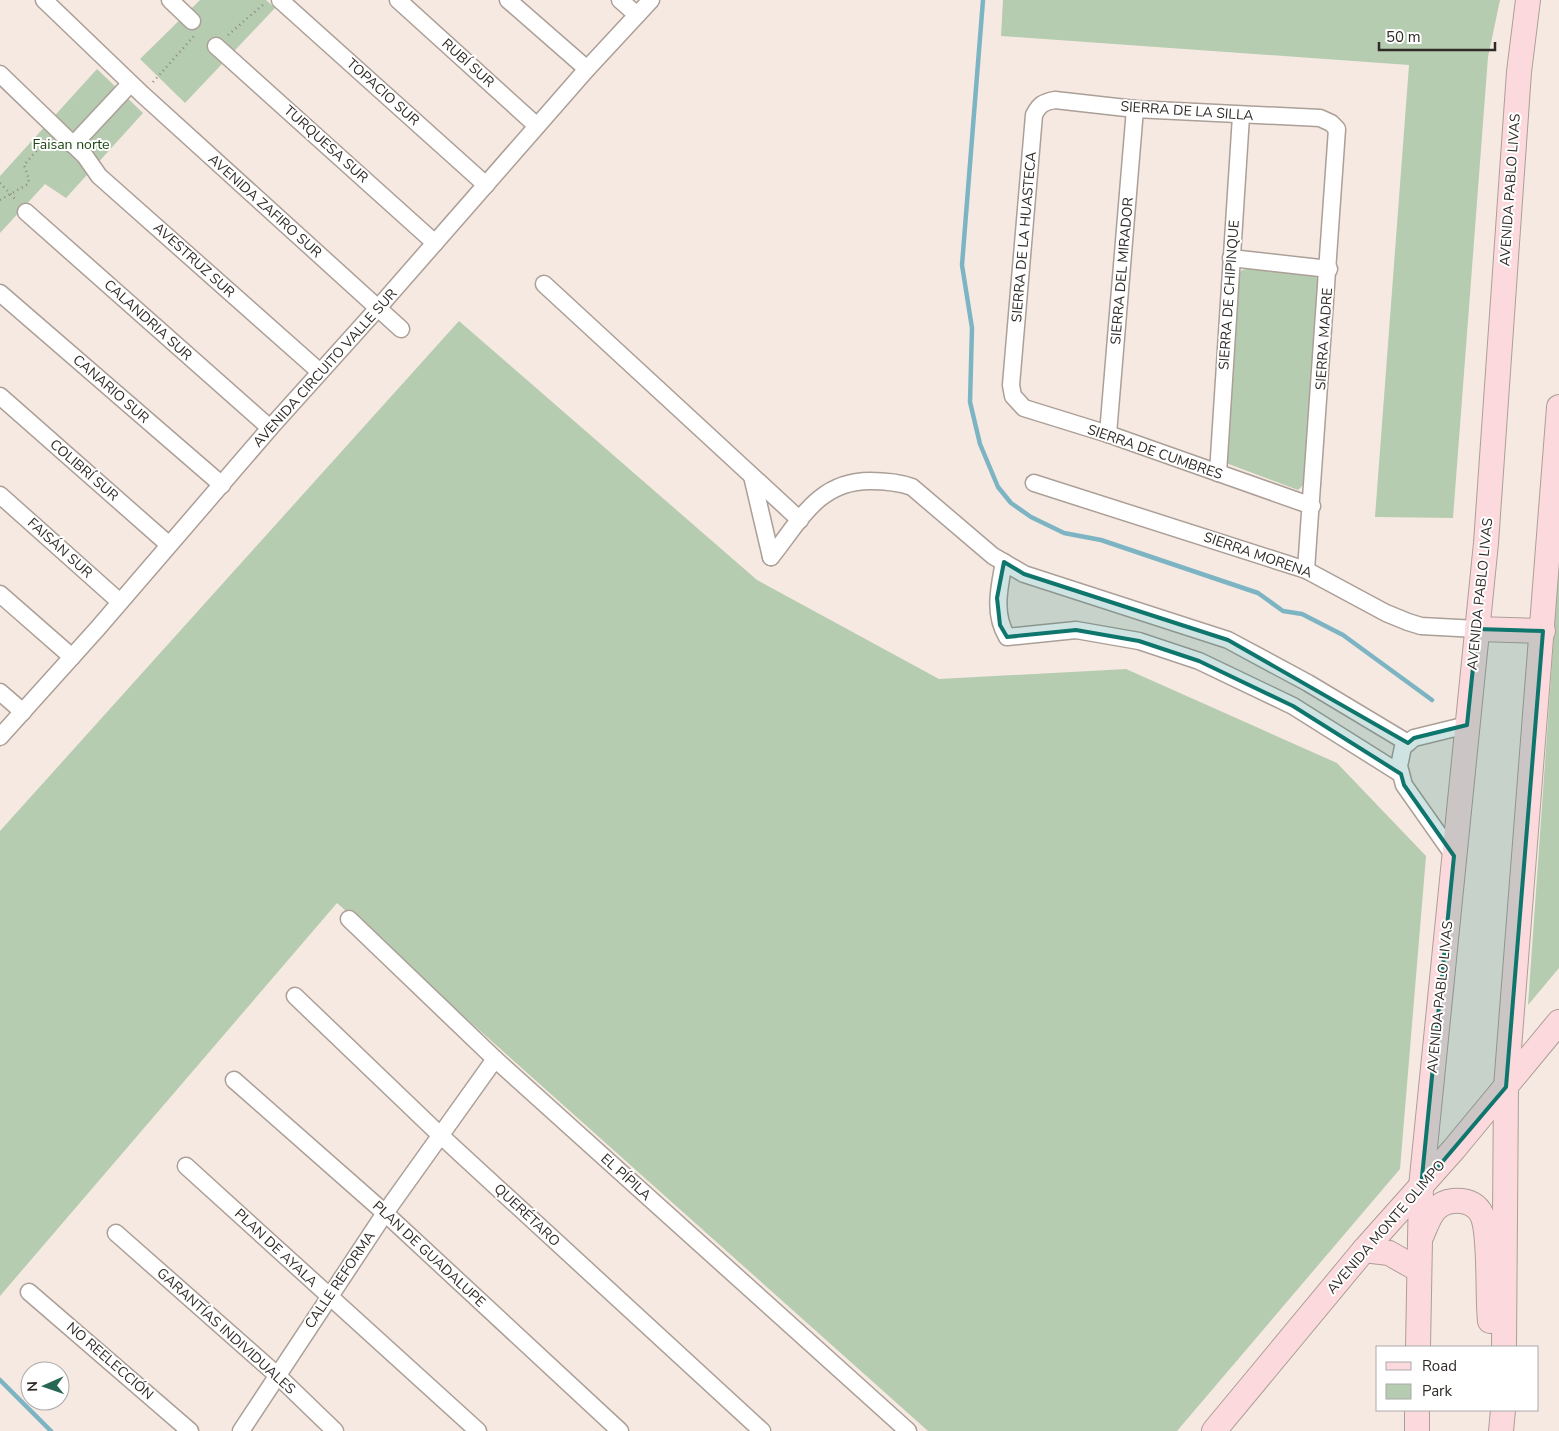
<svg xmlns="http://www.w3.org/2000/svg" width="1559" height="1431" viewBox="0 0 1559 1431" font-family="'Nunito Sans',sans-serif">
<rect width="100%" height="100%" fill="#f6e9e1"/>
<g fill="#b6ccb1">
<polygon points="200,0 266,0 275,8 185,103 140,59"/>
<polygon points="1003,0 1500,0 1488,57 1453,518 1375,517 1409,65 1001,36"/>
<polygon points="97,69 143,113 66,198 45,184 0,233 0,176"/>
<polygon points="1263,266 1309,272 1323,282 1307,466 1304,484 1298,490 1226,463 1235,278 1242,270"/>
<polygon points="459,321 757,580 939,679 1126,669 1337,763 1426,856 1400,1169 1177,1431 928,1431 337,903 0,1296 0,831"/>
<polygon points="1559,563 1559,968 1528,1005"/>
</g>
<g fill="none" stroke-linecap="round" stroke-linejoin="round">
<g stroke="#7db4c4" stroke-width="4.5">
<polyline points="983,0 962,265 972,328 970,402 980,444 998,487 1011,503 1031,517 1064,533 1101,540 1258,593 1283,611 1302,614 1343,635 1432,700"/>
<polyline points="0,1380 51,1431"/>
</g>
<g stroke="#ab9f97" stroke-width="19">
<g id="street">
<polyline points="44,0 142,94 401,329"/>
<polyline points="170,0 192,21"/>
<polyline points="280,0 486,185"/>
<polyline points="398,0 537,126"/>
<polyline points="508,0 587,69"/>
<polyline points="620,0 637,15"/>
<polyline points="216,46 435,243"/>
<polyline points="0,74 85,156 99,176 320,372"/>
<polyline points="73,145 130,84"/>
<polyline points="26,212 270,428"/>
<polyline points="1231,258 1329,269"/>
<polyline points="544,284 800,520"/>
<polyline points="0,293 222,485"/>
<polyline points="0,396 168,544"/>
<polyline points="1108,434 1135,109"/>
<polyline points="1218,473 1241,116"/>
<polyline points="752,476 771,557"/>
<polyline points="1034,483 1306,570 1386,613 1408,622 1421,626 1477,629"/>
<polyline points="0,495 120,602"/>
<path d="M771,557C800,521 818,481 870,481C885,481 898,482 912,487L993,556L1024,574L1228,640L1308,683L1408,743"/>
<path d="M1004,562C999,589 993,613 1007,637L1076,630L1139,641L1199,661L1293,706L1401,774"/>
<path d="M1306,570L1337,129L1331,123L1320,118L1135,109L1055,100C1043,102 1039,105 1034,115L1011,385L1013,396L1024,408L1108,434L1312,506"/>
<polyline points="0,594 72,657"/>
<polyline points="0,692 23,712"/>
<polyline points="0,737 98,628 270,428 378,308 587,69 651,0"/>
<polyline points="1454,856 1404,785 1399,766 1403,747 1414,738 1467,725"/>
<polyline points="349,919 495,1059 908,1431"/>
<polyline points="295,996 439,1134 762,1431"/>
<polyline points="234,1080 385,1213 620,1431"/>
<polyline points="186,1166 478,1431"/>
<polyline points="116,1233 277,1375 335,1431"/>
<polyline points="29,1292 190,1431"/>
<polyline points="241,1431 385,1213 495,1059"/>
</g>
</g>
<g stroke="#ab9f97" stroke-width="26">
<g id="secondary">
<polyline points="1477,629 1543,631"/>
<path d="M1422,1235C1429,1219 1433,1203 1453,1201C1465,1200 1476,1203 1482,1215C1491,1234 1487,1296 1490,1321"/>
<polyline points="1364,1250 1389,1253 1419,1270"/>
<polyline points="1418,1347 1421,1187 1486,543 1519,72 1528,0"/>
<polyline points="1504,1347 1506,1087 1559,407"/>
<polyline points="1214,1431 1364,1250 1454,1149 1559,1022"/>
<polyline points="1417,1431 1417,1410"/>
<polyline points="1501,1431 1503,1410"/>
</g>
</g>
<g stroke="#908781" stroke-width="2.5" stroke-dasharray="1 4" stroke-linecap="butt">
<polyline points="228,35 265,3"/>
<polyline points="153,82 194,36"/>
<polyline points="0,183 17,201"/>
<polyline points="0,200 28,184 29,179 24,165 46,140"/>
</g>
<use href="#street" stroke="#fff" stroke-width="16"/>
<use href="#secondary" stroke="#fcd9dc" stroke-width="24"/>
</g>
<path fill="#0f766e" fill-opacity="0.2" stroke="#0f766e" stroke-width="4" stroke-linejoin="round" d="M1004,562L1024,574L1228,640L1408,743L1414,738L1467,725L1477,629L1543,631L1506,1087L1421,1187L1454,856L1404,785L1401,774L1293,706L1199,661L1139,641L1076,630L1007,637L1000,625L997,598Z"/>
<g text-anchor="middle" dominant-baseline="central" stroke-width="4" stroke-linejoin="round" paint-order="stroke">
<g font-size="14" fill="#302b28" stroke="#fff">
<text transform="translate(468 63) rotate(42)">RUBÍ SUR</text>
<text transform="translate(383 92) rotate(42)">TOPACIO SUR</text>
<text transform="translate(1187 111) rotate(4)">SIERRA DE LA SILLA</text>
<text transform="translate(326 144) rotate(42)">TURQUESA SUR</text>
<text transform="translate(1510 190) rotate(-86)">AVENIDA PABLO LIVAS</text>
<text transform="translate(265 206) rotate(42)">AVENIDA ZAFIRO SUR</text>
<text transform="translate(1024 237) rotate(-85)">SIERRA DE LA HUASTECA</text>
<text transform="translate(194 260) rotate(42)">AVESTRUZ SUR</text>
<text transform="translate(1122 271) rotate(-85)">SIERRA DEL MIRADOR</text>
<text transform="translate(1229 295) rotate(-86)">SIERRA DE CHIPINQUE</text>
<text transform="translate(148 320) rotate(42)">CALANDRIA SUR</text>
<text transform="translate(1324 339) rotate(-86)">SIERRA MADRE</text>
<text transform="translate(325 368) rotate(-48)">AVENIDA CIRCUITO VALLE SUR</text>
<text transform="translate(111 389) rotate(41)">CANARIO SUR</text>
<text transform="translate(1155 452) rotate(19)">SIERRA DE CUMBRES</text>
<text transform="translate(84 470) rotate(41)">COLIBRÍ SUR</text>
<text transform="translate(60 548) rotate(42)">FAISÁN SUR</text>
<text transform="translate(1258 555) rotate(19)">SIERRA MORENA</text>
<text transform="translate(1480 594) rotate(-84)">AVENIDA PABLO LIVAS</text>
<text transform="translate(1440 997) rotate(-84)">AVENIDA PABLO LIVAS</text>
<text transform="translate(626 1177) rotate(42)">EL PÍPILA</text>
<text transform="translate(527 1215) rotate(43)">QUERÉTARO</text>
<text transform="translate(1386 1227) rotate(-49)">AVENIDA MONTE OLIMPO</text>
<text transform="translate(276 1248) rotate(43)">PLAN DE AYALA</text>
<text transform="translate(429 1254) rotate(43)">PLAN DE GUADALUPE</text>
<text transform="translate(340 1280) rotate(-56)">CALLE REFORMA</text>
<text transform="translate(226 1331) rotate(42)">GARANTÍAS INDIVIDUALES</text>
<text transform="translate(110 1361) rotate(41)">NO REELECCIÓN</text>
</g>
<g font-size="14" fill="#1c4511" stroke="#fff">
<text x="71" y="144">Faisan norte</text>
</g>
</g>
<rect x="1376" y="1346" width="162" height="65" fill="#ffffff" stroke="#acaaa9"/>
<rect x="1386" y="1362" width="25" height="8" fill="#fcd9dc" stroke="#acaaa9"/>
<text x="1422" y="1371" font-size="15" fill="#302b28">Road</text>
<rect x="1386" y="1384" width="25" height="15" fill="#b6ccb1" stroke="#acaaa9"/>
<text x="1422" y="1396" font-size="15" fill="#302b28">Park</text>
<g transform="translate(45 1386) rotate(268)"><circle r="24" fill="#ffffff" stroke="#acaaa9"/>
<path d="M0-4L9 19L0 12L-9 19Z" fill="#286754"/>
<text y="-8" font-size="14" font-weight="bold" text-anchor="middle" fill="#302b28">N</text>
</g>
<path d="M1379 42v8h116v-8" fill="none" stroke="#302b28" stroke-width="2.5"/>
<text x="1386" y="42" font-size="15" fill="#302b28" stroke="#ffffff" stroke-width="4" paint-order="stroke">50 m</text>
</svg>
